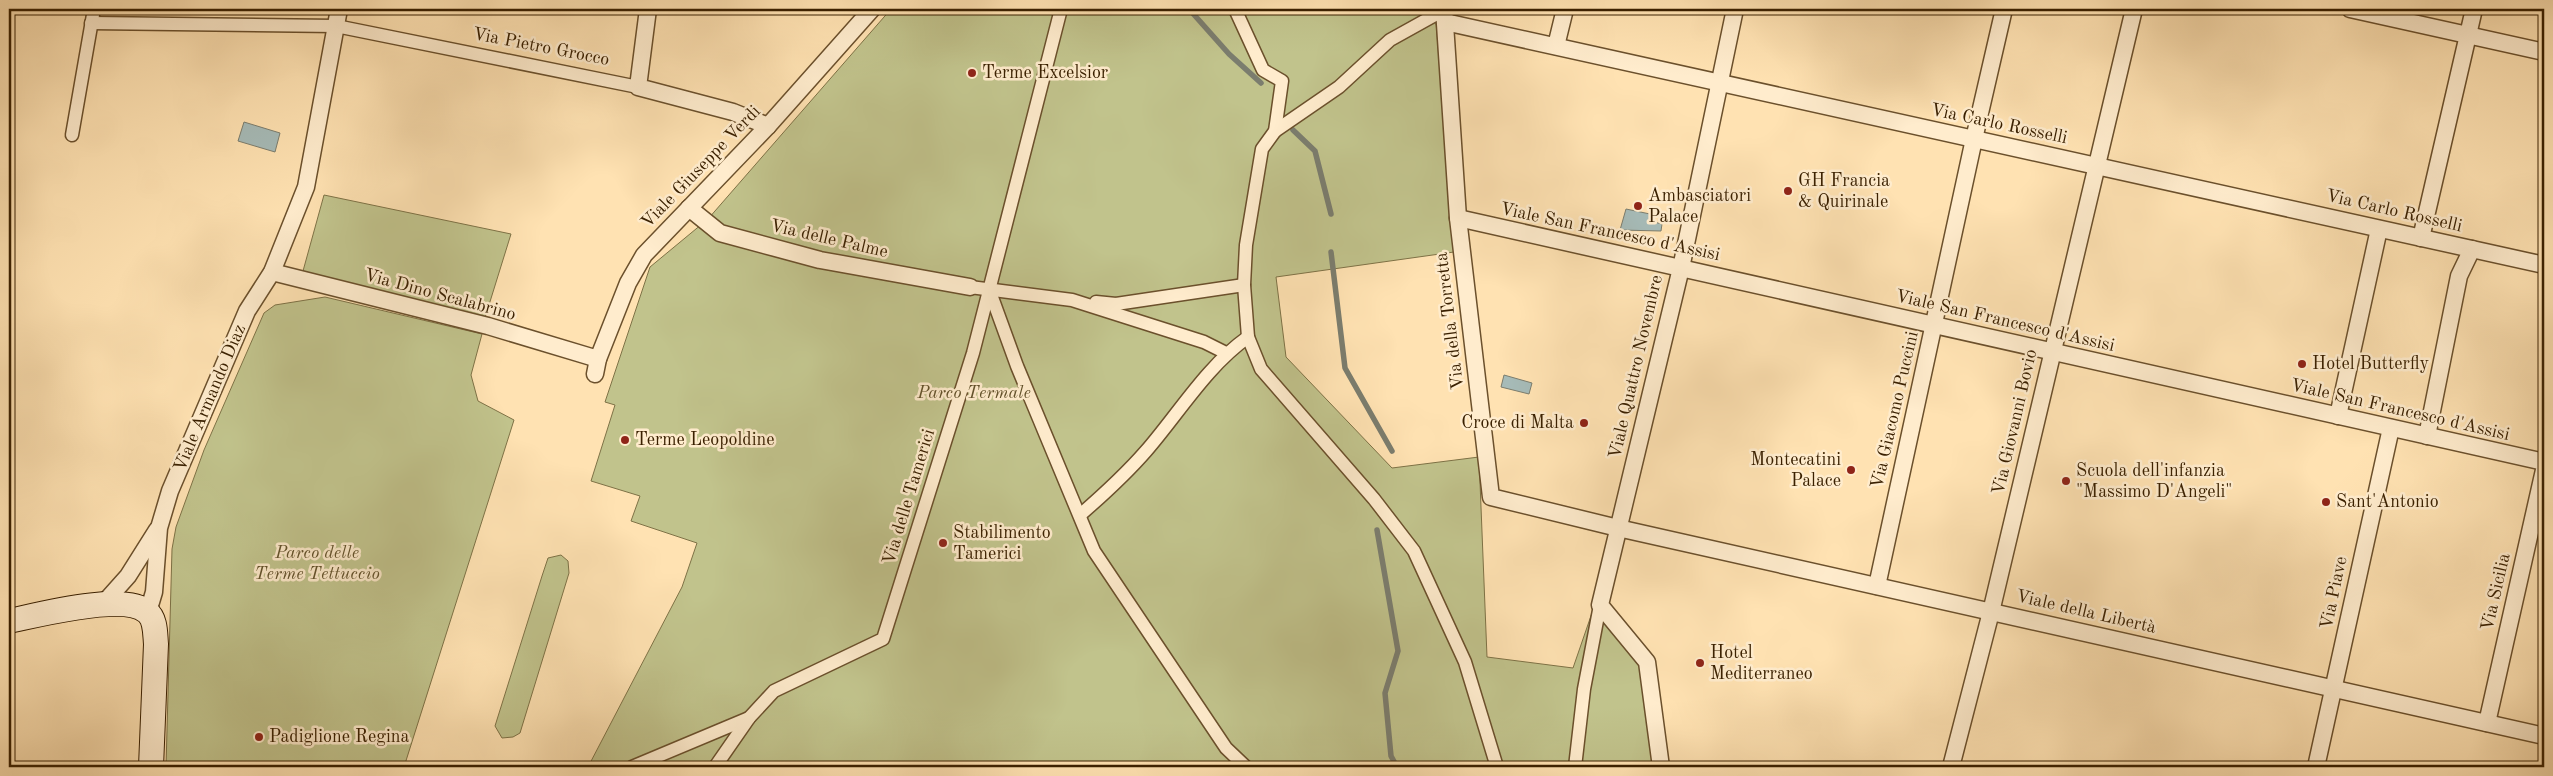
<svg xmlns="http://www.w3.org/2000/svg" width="2553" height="776" viewBox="0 0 2553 776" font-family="'Old Standard TT',serif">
<rect width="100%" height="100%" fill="#ffe2b2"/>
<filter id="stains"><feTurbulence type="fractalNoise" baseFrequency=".004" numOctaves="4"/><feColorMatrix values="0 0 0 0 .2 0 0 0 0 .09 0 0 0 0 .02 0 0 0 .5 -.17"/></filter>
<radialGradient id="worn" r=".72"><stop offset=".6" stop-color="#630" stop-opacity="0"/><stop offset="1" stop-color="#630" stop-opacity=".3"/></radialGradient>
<g fill="#c1c38c" stroke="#7e7246">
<polygon points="891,9 1435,9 1454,252 1276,277 1286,357 1392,468 1479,457 1487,657 1573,668 1593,610 1642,668 1654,767 588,767 682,587 697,543 631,521 640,496 591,481 615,405 605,402 650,267 708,219"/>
<polygon points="324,195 511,234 484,321 303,271"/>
<polygon points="325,297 482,334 471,375 478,401 514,420 404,767 166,767 172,549 176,527 204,450 264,313 275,305"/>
<polygon points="561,555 568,561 569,573 520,733 513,737 502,738 495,726 542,576 548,558"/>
</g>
<g fill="#a6bbb8" stroke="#7b7d6e">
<polygon points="244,122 280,133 275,152 238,141"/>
<polygon points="1626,209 1650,214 1654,222 1662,224 1661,231 1620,230"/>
<polygon points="1504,375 1532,383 1529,394 1501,387"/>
</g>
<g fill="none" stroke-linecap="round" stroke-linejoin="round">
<g stroke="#7b7d6e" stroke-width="5.5">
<polyline points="1189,9 1229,54 1261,83"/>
<polyline points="1293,130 1315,151 1331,214"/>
<polyline points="1331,252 1345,368 1392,451"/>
<polyline points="1377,530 1398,651 1385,693 1391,756 1397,767"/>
</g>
<g stroke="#6b502c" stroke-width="15">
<g id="pedestrian">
<polyline points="1235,9 1263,70 1282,81 1275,131 1262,149 1246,245 1244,285 1248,337 1261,369 1374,499 1414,551 1465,662 1497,767"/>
<polyline points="91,23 336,26 638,87"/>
<polyline points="1275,131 1339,87 1390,40 1444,10"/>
<polyline points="72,135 94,9"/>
<polyline points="970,287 1072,300 1204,342 1226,353"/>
<polyline points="989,289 1017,366 1094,551 1226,748 1246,767"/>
<polyline points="1096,302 1116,304 1244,285"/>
<path d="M1080,515C1103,495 1126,474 1146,451C1179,413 1206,367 1248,337"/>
<polyline points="632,767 749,718"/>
<polyline points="715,767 749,718 774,691 883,639 973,353 1061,9"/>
<polyline points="1575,767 1584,689 1600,605"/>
</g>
</g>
<g stroke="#6b502c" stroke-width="19">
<g id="minor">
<polyline points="648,9 638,87 733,112 768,126"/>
<polyline points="1444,9 1458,218 1491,497 1618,528 2544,736"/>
<polyline points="2350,9 2544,52"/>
<polyline points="1445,22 2544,265"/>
<polyline points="1556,46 1565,9"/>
<polyline points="689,208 720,233 820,260 970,287"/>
<polyline points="1458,218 2544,462"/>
<polyline points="2421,238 2474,9"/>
<polyline points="272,272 488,326 598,359"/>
<polyline points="595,374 598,359 628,283 644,255 768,126 872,9"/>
<polyline points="2338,416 2379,229"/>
<polyline points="2427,436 2459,276 2472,249"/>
<polyline points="1877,586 1974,139 2004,9"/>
<polyline points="103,604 128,576 157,530"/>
<polyline points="148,612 154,592 159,528 170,491 247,311 272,272 306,187 339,9"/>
<polyline points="2487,723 2544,470"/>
<polyline points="1661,767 1647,662 1600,605 1681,268 1735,9"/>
<polyline points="1951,767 1991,612 2134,9"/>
<polyline points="2316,767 2391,428"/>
</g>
</g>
<g stroke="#3a2000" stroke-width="26">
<path id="secondary" d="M9,621C38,615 125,592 147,612C156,619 155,634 156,644L151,767"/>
</g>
<use href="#pedestrian" stroke="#ffeccd" stroke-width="12"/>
<use href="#minor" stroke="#ffeccd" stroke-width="16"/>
<use href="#secondary" stroke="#ffeccd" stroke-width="24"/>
</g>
<g fill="#8f2418" stroke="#ffeccd" stroke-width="2">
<circle cx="972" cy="73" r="5"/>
<circle cx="1788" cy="191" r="5"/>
<circle cx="1638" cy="206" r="5"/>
<circle cx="2302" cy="364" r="5"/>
<circle cx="1584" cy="423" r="5"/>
<circle cx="625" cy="440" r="5"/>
<circle cx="1851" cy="470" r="5"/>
<circle cx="2066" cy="481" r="5"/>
<circle cx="2326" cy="502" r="5"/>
<circle cx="943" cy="543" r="5"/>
<circle cx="1700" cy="663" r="5"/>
<circle cx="259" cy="737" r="5"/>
</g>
<g text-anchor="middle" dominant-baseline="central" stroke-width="5" stroke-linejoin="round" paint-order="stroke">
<g font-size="18" fill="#3a2000" stroke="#ffeccd">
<text transform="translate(541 47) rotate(11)">Via Pietro Grocco</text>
<text transform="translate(1999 124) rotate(12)">Via Carlo Rosselli</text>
<text transform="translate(701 167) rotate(-46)">Viale Giuseppe Verdi</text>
<text transform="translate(2394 211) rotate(13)">Via Carlo Rosselli</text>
<text transform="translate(1610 232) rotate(12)">Viale San Francesco d'Assisi</text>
<text transform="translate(829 239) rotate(13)">Via delle Palme</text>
<text transform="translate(440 295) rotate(15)">Via Dino Scalabrino</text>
<text transform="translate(1450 321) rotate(-97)">Via della Torretta</text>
<text transform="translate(2005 321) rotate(13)">Viale San Francesco d'Assisi</text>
<text transform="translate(1636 367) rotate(-77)">Viale Quattro Novembre</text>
<text transform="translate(210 398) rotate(-67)">Viale Armando Diaz</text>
<text transform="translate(1895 410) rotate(-77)">Via Giacomo Puccini</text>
<text transform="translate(2400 410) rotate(13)">Viale San Francesco d'Assisi</text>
<text transform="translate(2015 422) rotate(-77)">Via Giovanni Bovio</text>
<text transform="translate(909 497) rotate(-73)">Via delle Tamerici</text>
<text transform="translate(2496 592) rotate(-77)">Via Sicilia</text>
<text transform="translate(2334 593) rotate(-78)">Via Piave</text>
<text transform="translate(2086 612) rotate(13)">Viale della Libertà</text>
</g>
<g font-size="18" fill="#3a2000" stroke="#ffeccd" text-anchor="start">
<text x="982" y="73">Terme Excelsior</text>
<text x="1798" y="181">GH Francia<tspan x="1798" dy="21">&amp; Quirinale</tspan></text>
<text x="1648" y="196">Ambasciatori<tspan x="1648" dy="21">Palace</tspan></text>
<text x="2312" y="364">Hotel Butterfly</text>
<text x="1574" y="423" text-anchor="end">Croce di Malta</text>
<text x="635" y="440">Terme Leopoldine</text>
<text x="1841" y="460" text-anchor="end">Montecatini<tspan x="1841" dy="21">Palace</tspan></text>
<text x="2076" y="471">Scuola dell'infanzia<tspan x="2076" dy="21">"Massimo D'Angeli"</tspan></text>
<text x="2336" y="502">Sant'Antonio</text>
<text x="953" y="533">Stabilimento<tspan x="953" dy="21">Tamerici</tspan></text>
<text x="1710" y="653">Hotel<tspan x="1710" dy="21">Mediterraneo</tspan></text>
<text x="269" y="737">Padiglione Regina</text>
</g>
<g font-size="18" font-style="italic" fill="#62512a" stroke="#ffeccd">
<text x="974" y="393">Parco Termale</text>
<text x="317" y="553">Parco delle<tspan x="317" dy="21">Terme Tettuccio</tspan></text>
</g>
</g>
<rect width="2553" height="776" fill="none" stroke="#ffe2b2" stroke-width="30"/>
<rect x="10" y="10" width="2533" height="756" fill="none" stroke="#3a2000" stroke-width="2.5"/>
<rect x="15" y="15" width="2523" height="746" fill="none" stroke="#3a2000"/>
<rect width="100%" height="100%" filter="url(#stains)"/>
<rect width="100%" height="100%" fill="url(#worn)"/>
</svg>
